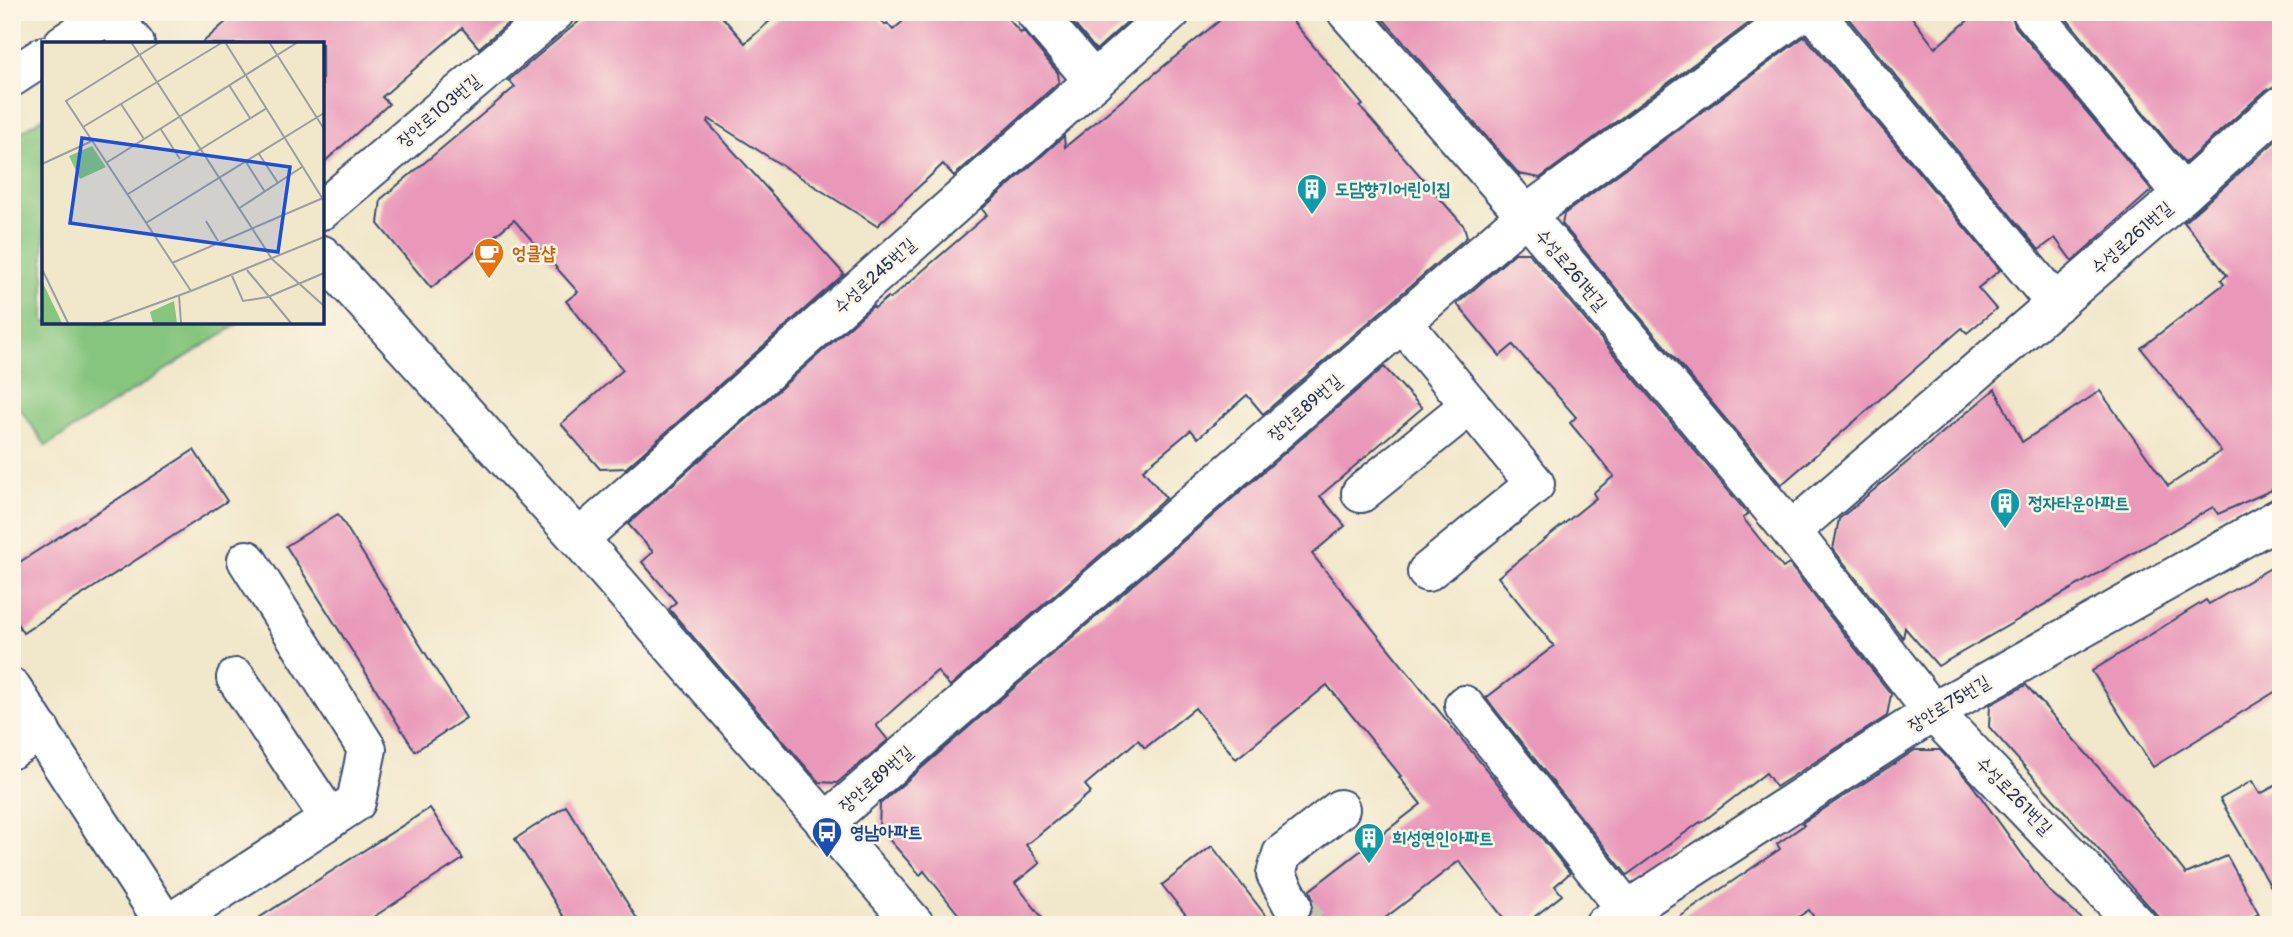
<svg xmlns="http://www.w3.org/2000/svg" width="2293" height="937" viewBox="0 0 2293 937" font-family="Pangolin,'Poor Story',sans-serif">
<rect width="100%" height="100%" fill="#fcf5e5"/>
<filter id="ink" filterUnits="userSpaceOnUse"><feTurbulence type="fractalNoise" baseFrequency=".0143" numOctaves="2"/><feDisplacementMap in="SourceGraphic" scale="14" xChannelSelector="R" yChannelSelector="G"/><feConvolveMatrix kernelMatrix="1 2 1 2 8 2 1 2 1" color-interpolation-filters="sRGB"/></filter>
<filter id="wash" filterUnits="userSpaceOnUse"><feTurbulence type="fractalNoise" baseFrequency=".00686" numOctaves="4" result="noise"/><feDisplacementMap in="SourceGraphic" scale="28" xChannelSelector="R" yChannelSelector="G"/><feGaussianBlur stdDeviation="1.57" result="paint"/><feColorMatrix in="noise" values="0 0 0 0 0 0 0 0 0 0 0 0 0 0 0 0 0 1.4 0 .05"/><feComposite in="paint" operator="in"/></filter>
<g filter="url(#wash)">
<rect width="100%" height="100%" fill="#f1e7ca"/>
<polygon fill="#85c57e" stroke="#507a6e" stroke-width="2" points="44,117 44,322 241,322 46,446 12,397 12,138"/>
<g id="blocks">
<g fill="#e998b9">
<polygon points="237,12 507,12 513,19 479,48 462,28 382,97 389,104 322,164 322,44 201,44"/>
<polygon points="590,12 718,12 745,43 780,12 873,12 885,25 887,23 893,30 913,12 1002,12 1021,33 1023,31 1058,73 1059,82 954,176 943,164 877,226 709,119 707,122 844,274 626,468 600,469 561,424 623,370 566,301 578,292 514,220 431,288 378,224 381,199 515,87 509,80"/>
<polygon points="1064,12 1136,12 1137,13 1096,50"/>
<polygon points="1230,12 1285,12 1363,105 1360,107 1464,226 1467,237 1263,414 1247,395 1198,438 1191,430 1143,470 1166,498 950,686 937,671 876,725 888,740 837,783 819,782 669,609 676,602 642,562 653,552 628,524 873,306 875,308 888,297 890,299 987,215 982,209 1064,136 1065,147"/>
<polygon points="1377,12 1764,12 1540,178 1519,174"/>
<polygon points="1843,12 1908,12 1935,48 1978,12 2011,12 2015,26 2152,190 2072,261 2055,238 2039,250"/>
<polygon points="2061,12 2281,12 2281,85 2266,90 2185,163"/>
<polygon points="1805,36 2000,270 1978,288 1996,309 1967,333 1962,328 1781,485 1562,224 1564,214"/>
<polygon points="2281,136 2281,486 2218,514 2213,507 1938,666 1905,628 1903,638 1833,549 1839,519 1995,389 2022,442 2100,391 2168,486 2221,451 2141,348 2224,284 2221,280 2227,275 2184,222"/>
<polygon points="1515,253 1529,253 1748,514 1743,518 1783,568 1789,564 1891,694 1887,716 1776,787 1766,773 1701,823 1700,822 1627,875 1486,698 1554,646 1498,577 1596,498 1593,493 1614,476 1570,423 1576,417 1513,345 1500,356 1457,304"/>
<polygon points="1384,367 1422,408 1320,496 1345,526 1312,554 1570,873 1555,886 1562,895 1524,925 1509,925 1459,861 1376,925 1296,925 1303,923 1311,915 1314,904 1310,890 1421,804 1399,777 1401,776 1327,685 1236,759 1195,708 1145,748 1138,740 1085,785 1091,792 1026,845 1040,863 1015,883 1048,925 967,925 924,871 920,875 879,828 880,804"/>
<polygon points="194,450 227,501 23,633 12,615 12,567"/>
<polygon points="338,514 466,718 415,751 286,546"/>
<polygon points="2281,562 2281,688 2153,767 2092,671 2206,600 2209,604"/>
<polygon points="2026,685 2135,809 2186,874 2227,856 2259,914 2236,925 2166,925 1989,727 1990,705"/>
<polygon points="1915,750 1940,750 1970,782 2048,890 2089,925 1819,925 1809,910 1786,925 1668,925 1780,849 1777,844 1804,825 1802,823"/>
<polygon points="2252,781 2260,794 2281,783 2281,904 2220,799"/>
<polygon points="566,806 641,925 569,925 515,839"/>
<polygon points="430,808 463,859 361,925 248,925"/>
<polygon points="1212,846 1270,921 1275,917 1280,922 1287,925 1194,925 1162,885"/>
</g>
</g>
</g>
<g filter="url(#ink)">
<use href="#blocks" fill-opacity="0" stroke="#3b4b6e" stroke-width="2"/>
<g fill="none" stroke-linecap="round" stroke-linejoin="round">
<polyline stroke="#c6c2b4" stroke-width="38" stroke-dasharray="38 19" stroke-linecap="butt" points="1292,904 1309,925"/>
<g stroke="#3b4b6e" stroke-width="42">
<g id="minor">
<polyline points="107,12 135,44"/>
<polyline points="1035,12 1094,81"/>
<polyline points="1347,12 1526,215 1791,531 1933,712 2137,925"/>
<polyline points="1814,12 2056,304"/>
<polyline points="2032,12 2183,194"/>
<polyline points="63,44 109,14"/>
<polyline points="12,77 44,56"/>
<polyline points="322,210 555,12"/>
<polyline points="322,255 579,539 915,925"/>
<polyline points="1403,323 1535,484 1427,572"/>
<polyline points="1361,493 1470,405"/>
<polyline points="1791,531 2183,194 2281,106"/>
<polyline points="579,539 1171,12"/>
<polyline points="236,678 330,819"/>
<polyline points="12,688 166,925"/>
<polyline points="1464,705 1627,910"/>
<polyline points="12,749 41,731"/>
<polyline points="825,823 1526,215 1801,12"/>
<polyline points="1292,904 1276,874 1282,854 1340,809"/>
<polyline points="167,925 356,802 367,749 247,560"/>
<polyline points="1604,925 1933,712 2281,517"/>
</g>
</g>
<use href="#minor" stroke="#fff" stroke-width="38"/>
</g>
</g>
<defs>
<g id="building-pin" transform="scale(1.575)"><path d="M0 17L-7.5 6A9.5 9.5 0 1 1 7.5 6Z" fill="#0f9aa8" stroke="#fcf5e5"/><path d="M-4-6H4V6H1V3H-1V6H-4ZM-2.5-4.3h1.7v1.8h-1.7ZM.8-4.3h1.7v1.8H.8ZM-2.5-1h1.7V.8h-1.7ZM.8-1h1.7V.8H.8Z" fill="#fff"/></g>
<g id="cafe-pin" transform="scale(1.575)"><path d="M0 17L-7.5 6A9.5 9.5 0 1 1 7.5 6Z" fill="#e8710a" stroke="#fcf5e5"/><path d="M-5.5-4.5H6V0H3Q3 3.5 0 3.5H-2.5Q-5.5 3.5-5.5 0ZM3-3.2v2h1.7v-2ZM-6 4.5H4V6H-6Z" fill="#fff"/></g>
<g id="bus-pin" transform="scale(1.575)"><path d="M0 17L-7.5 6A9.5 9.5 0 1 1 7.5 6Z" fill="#1a4fb4" stroke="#fcf5e5"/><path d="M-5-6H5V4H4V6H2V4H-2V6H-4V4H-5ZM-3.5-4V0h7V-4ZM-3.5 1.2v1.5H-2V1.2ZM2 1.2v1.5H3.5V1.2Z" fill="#fff"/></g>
</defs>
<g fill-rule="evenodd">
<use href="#building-pin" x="1312" y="189"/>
<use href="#cafe-pin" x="489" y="253"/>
<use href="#building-pin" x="2005" y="503"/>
<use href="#bus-pin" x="827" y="832"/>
<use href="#building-pin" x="1369" y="838"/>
</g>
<g text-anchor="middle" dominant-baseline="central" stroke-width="5" stroke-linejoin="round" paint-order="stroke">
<g font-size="18" fill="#1b2f5e" stroke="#fcf5e5">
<text transform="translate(439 111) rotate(-40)">장안로103번길</text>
<text transform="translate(2132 238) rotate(-41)">수성로261번길</text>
<text transform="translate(1571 270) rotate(50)">수성로261번길</text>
<text transform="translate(875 276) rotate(-42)">수성로245번길</text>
<text transform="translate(1305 408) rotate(-41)">장안로89번길</text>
<text transform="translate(1949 704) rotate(-31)">장안로75번길</text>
<text transform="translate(876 779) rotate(-41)">장안로89번길</text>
<text transform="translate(2014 796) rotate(46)">수성로261번길</text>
</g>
<g font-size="18" font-weight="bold" fill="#0d838f" stroke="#fcf5e5" text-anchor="start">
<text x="1335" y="189">도담향기어린이집</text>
<text x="2028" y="503">정자타운아파트</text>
<text x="1392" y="838">희성연인아파트</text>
</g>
<g font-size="18" font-weight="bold" fill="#c56008" stroke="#fcf5e5" text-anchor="start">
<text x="512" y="253">엉클샵</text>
</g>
<g font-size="18" font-weight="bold" fill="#164399" stroke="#fcf5e5" text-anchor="start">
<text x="850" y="832">영남아파트</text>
</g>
</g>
<g transform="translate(42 42)">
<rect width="282" height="282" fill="#f1e7ca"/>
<path d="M50,104L64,125L38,137L27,114ZM0,239L20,281H0ZM132,259L135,281H111L108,270Z" fill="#85c57e"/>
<path fill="none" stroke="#9b9d9f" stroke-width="2" d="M89,0L230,217L282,264M118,0L24,59L149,249L282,195M183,0L282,159M227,0L282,87M187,43L208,76M79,62L102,97M41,85L181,0M118,86L138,117M217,112L236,141M204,120L223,150M64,121L256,0M0,122L50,99M86,152L225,66M196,167L260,125M164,179L176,199M104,181L282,71M130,221L281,156M0,227L26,281M205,228L249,281M190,234L201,259L226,255L282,231M137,253L139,281M61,281L149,249"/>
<path fill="#1d4ed8" fill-opacity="0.15" stroke="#1d4ed8" stroke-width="3.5" d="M40,96L248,125L236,210L28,181Z"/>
<rect width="282" height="282" fill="none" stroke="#1b2f5e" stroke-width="3.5"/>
</g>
<rect width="2293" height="937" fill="none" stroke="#fcf5e5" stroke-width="42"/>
</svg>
